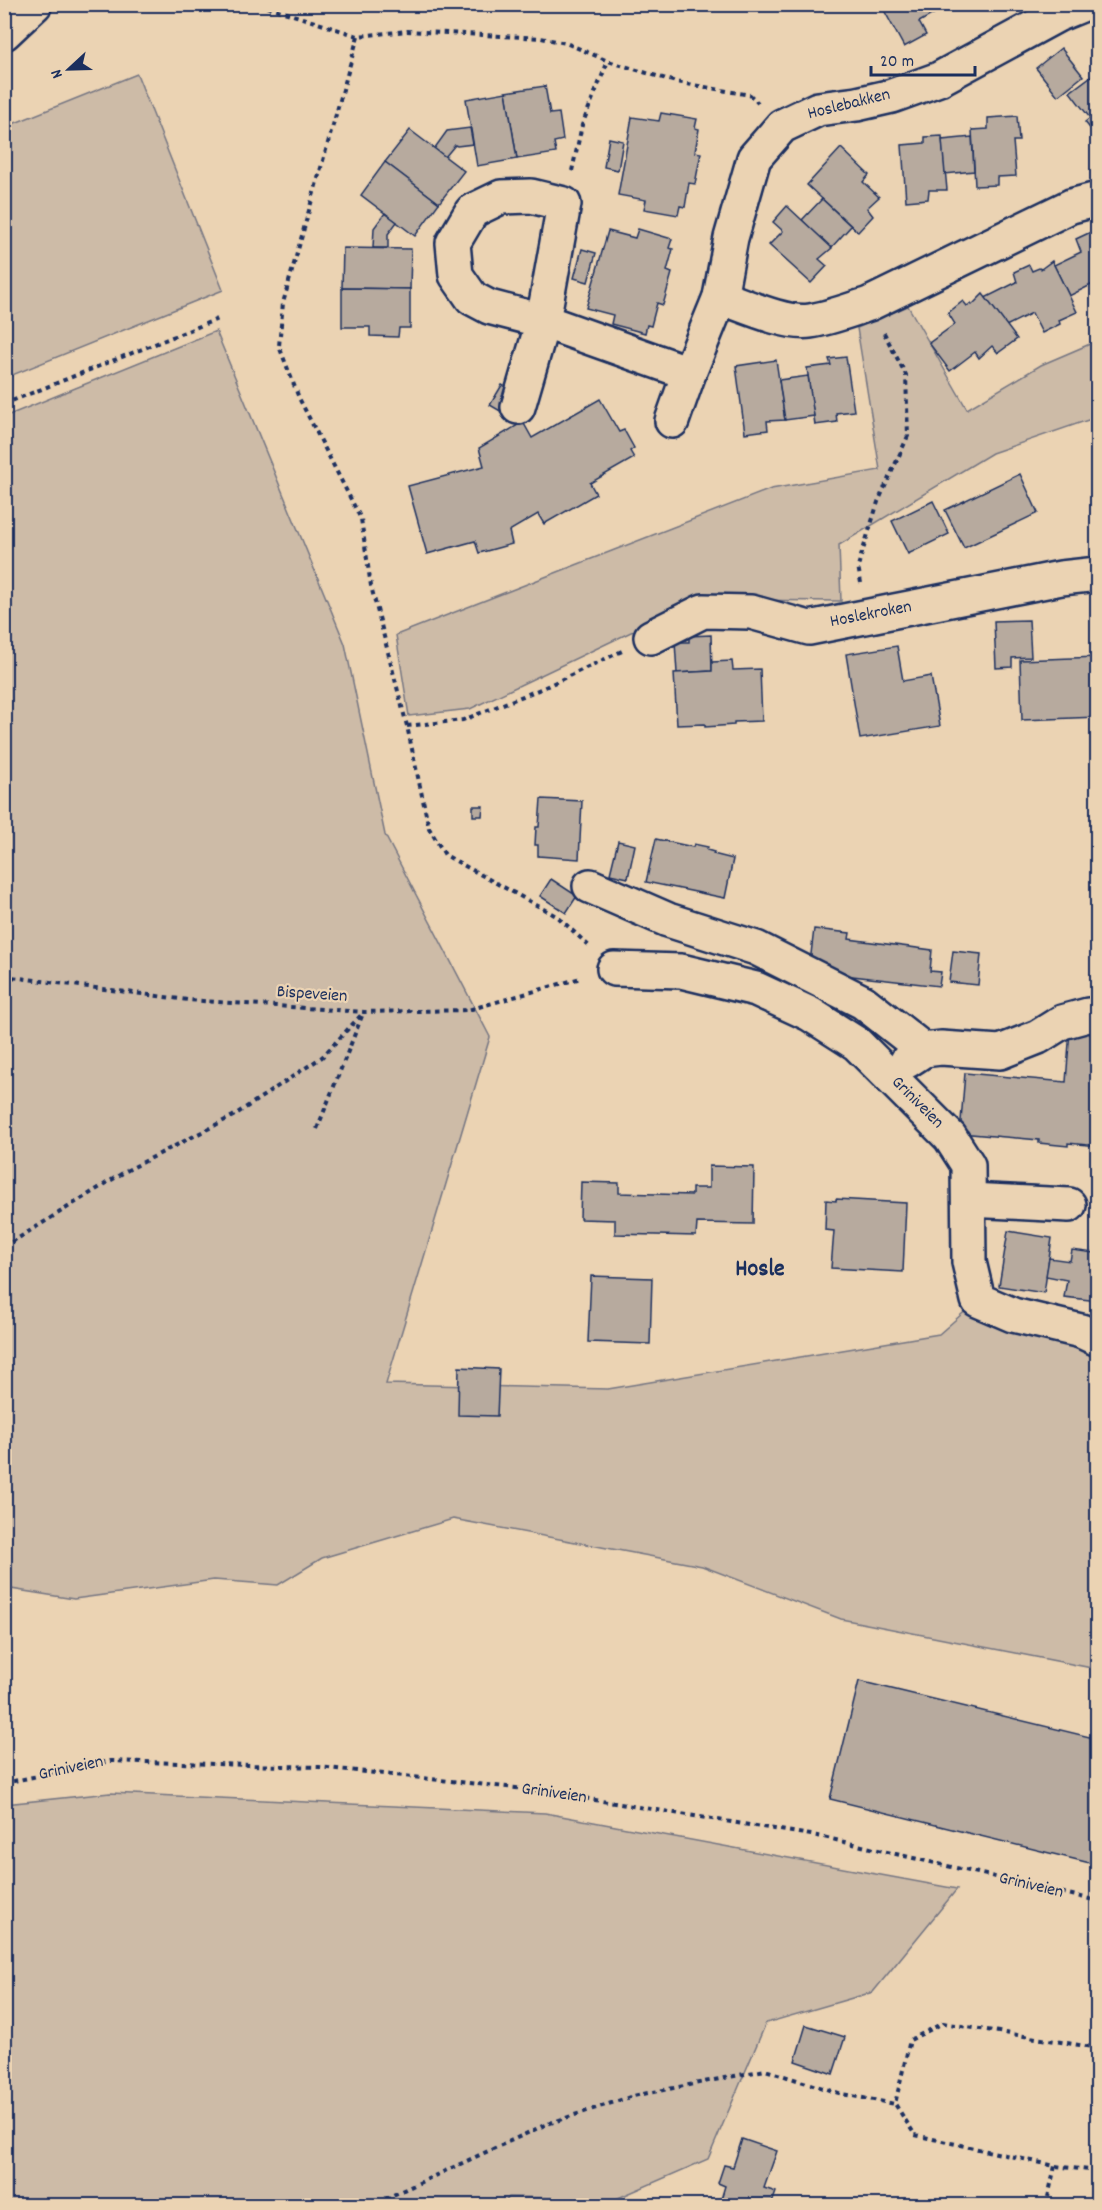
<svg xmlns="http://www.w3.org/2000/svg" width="1102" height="2210" viewBox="0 0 1102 2210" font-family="Dekko,sans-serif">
<rect width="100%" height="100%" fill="#ebd3b3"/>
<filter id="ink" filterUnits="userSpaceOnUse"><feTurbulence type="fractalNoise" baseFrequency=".0167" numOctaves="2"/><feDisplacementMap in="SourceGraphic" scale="12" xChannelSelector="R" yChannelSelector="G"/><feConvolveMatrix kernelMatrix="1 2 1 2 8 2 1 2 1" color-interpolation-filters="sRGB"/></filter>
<g filter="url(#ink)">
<g fill="#cdbba7" stroke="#747582" stroke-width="1.5">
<polygon points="137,74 223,290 5,378 5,127"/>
<polygon points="908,306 967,409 1041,365 1097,341 1097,417 992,453 839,545 841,601 724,600 652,622 470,709 409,716 396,635 771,489 880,470 857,328"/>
<polygon points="216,331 345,644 385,835 490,1037 386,1384 608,1389 939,1334 978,1300 1098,1339 1097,1669 841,1619 702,1566 453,1519 322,1558 278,1585 214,1580 74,1599 5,1588 4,417"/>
<polygon points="110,1793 545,1813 957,1889 873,1992 766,2023 708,2159 616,2199 509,2197 502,2206 5,2205 5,1804"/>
</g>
<g fill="#b7aa9e" stroke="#1b2f5e" stroke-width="1.5">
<polygon points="682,4 735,4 735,6 682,8"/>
<polygon points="895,4 951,4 919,22 926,35 904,47 884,10"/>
<polygon points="1061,48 1083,76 1058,96 1036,68"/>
<polygon points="1098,71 1098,129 1093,132 1085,122 1090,118 1070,92"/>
<polygon points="545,86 550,114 559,113 563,140 554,142 556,153 517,159 506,92"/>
<polygon points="506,92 517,159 477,166 466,99"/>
<polygon points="661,113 697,119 695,128 699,129 695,152 701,153 695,184 689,183 685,207 680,206 678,215 644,209 646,200 618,195 632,117 659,121"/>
<polygon points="1017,116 1019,141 1013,141 1016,176 997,177 997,185 975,186 972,130 988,129 988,118"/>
<polygon points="470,128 473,144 457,146 455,145 445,157 434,149 447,131"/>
<polygon points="410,130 464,171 439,203 385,162"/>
<polygon points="942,136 947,190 929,190 928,199 906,201 902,145 925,143 925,137"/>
<polygon points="972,137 974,171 945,174 942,140"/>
<polygon points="609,138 623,141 618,170 604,167"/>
<polygon points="841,148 869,175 863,182 879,197 867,208 873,216 858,232 807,185"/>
<polygon points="385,162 439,203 415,236 361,195"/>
<polygon points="822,199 851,226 831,248 802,220"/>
<polygon points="787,206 832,248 819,259 827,266 811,283 769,245 783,231 773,222"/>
<polygon points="385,213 397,222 388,234 388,248 373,248 374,228"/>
<polygon points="638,229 672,239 669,248 673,249 667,271 672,273 663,305 657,303 651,326 647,325 645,333 611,324 613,315 586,308 608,231 635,238"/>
<polygon points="1093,231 1096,237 1098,236 1098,287 1095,283 1069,296 1054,265 1081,252 1076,239"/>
<polygon points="343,248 411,249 410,289 342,288"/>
<polygon points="582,249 596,253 588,282 574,278"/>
<polygon points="1052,261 1077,312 1059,320 1060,324 1042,333 1032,313 1006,326 985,298 1017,282 1014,272 1029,265 1032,271 1039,268 1041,269"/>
<polygon points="342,288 410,289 410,328 399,328 398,337 370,336 370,327 342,327"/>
<polygon points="983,294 1017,339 998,353 992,346 979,358 975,352 950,371 929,343 955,324 948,313 963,301 967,306 971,303 972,305"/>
<polygon points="846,357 854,411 836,413 837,422 815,425 807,368 831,365 829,359"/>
<polygon points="776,360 785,420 767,421 768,430 745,433 736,366"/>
<polygon points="808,376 814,416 785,420 779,380"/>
<polygon points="502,385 514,392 502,412 490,405"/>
<polygon points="600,399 619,432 624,430 634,448 630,451 634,458 590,483 596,494 544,524 538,514 509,531 512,544 479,553 475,541 427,554 408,486 484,466 479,448 523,422 532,438"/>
<polygon points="1020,474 1038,513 964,548 945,510"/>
<polygon points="933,501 949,534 908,554 892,521"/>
<polygon points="1029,620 1031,657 1012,658 1012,667 996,668 994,621"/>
<polygon points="711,635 712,671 677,673 675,642 689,642 689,636"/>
<polygon points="897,646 903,681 931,676 940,726 860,739 846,654"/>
<polygon points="1098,657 1098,717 1022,720 1020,660"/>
<polygon points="732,661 733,670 760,669 762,721 734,722 734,725 705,727 705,724 677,725 674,673 712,671 712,662"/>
<polygon points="541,799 582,801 579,859 538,856 538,845 535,845 536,827 539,827"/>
<polygon points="473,806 483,806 482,816 473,816"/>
<polygon points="656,839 693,847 694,844 708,847 707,850 714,852 713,854 733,859 725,898 646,882"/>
<polygon points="618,841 635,845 628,878 610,874"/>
<polygon points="551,879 577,896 566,913 540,896"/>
<polygon points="814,929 850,933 849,939 932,950 930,971 941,972 939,986 809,971"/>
<polygon points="953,951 981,954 978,985 949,982"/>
<polygon points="1070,1030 1098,1033 1098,1146 1068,1143 1068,1146 1039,1143 1039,1140 960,1133 965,1073 1066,1082"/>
<polygon points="709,1166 754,1167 753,1224 697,1223 696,1236 615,1234 615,1220 580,1219 581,1182 619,1183 619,1193 692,1195 692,1188 709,1188"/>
<polygon points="836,1199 906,1203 903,1272 831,1268 834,1231 825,1230 826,1200 836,1201"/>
<polygon points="1008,1231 1052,1238 1044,1293 999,1286"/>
<polygon points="1095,1245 1098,1245 1098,1301 1064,1297 1067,1280 1046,1276 1049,1258 1070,1261 1072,1250 1094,1253"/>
<polygon points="591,1276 652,1278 650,1344 588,1342"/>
<polygon points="459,1367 499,1369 497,1416 458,1415"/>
<polygon points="859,1681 1098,1739 1098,1865 830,1799"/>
<polygon points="806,2025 845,2037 833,2074 795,2061"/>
<polygon points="742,2139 777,2151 764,2188 776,2192 771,2206 719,2206 725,2186 718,2183 724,2165 733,2167"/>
</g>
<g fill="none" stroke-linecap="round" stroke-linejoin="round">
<g stroke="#1b2f5e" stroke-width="38">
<g id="minor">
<polyline points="4,33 35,4"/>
<path d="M720,297C743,305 787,325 810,321C830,318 850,310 869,304L1071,206L1098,199"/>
<polyline points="518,407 543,321 564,204 531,196 501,197 472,211 453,243 456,275 472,298 489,307 543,321 689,373"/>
<polyline points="672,421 689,373 720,297 731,238 754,158 782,126 818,109 857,104 892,96 939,79 1057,15 1084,4"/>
<polyline points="651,637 703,611 751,612 809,628 1061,578 1098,574"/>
<polyline points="590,886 668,920 756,948 863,1002 924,1050"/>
<polyline points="614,969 681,971 756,989 810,1014 857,1044 950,1137 968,1165 969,1262 978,1300 1013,1315 1081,1331 1098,1339"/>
<polyline points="907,1061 924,1050 941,1048 1000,1052 1038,1037 1062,1022 1088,1015 1098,1016"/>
<polyline points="969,1200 1069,1205"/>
</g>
</g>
<g stroke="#1b2f5e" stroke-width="4" stroke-dasharray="4.5 4.5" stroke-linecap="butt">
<polyline points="259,4 358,36 407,31 541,38 566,43 608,61 676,82 750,95 758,103"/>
<polyline points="358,36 283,303 279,346 299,398 361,519 371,586 407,726 429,828 445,855 558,917 589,946"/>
<polyline points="572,171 582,125 608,61"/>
<polyline points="4,404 220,318"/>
<polyline points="861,583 858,566 878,502 908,436 906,375 884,333"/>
<polyline points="407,726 463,720 543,688 622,651"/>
<polyline points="4,976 188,1000 364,1012 468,1010 581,978"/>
<polyline points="317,1129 362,1016"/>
<polyline points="4,1247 126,1171 233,1116 322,1057 363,1013"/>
<polyline points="4,1783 110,1761 319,1767 534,1790 823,1837 1098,1901"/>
<polyline points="1098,2048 943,2023 910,2040 895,2104 915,2135 1055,2166 1098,2171"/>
<polyline points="369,2206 547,2124 633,2096 765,2070 842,2094 895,2104"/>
<polyline points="1046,2206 1055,2166"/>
</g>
<use href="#minor" stroke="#ebd3b3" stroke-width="33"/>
</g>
</g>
<g text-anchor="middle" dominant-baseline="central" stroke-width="4.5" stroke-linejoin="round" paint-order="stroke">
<g font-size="18" fill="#1b2f5e" stroke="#ebd3b3">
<text transform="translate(849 105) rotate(-14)">Hoslebakken</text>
<text transform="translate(871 615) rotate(-11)">Hoslekroken</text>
<text transform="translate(312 995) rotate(4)">Bispeveien</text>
<text transform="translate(917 1103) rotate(45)">Griniveien</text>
<text transform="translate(71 1769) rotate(-12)">Griniveien</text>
<text transform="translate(554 1794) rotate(8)">Griniveien</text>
<text transform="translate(1031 1886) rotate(13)">Griniveien</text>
</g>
<g font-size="24" font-weight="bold" fill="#1b2f5e" stroke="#ebd3b3">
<text x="760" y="1270">Hosle</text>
</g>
</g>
<rect width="1102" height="2210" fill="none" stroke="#ebd3b3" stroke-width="24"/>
<rect x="12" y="12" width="1078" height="2186" fill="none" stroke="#1b2f5e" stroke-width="2" filter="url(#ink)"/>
<g transform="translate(69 69) rotate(248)" stroke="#ebd3b3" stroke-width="4.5" paint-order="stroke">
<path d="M0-4.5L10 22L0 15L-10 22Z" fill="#1b2f5e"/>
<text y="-9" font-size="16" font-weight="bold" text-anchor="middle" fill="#1b2f5e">N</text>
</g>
<path d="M871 66v9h104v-9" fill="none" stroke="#1b2f5e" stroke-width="3"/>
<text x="880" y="66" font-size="18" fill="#1b2f5e" stroke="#ebd3b3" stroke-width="4.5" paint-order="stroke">20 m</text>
</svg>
